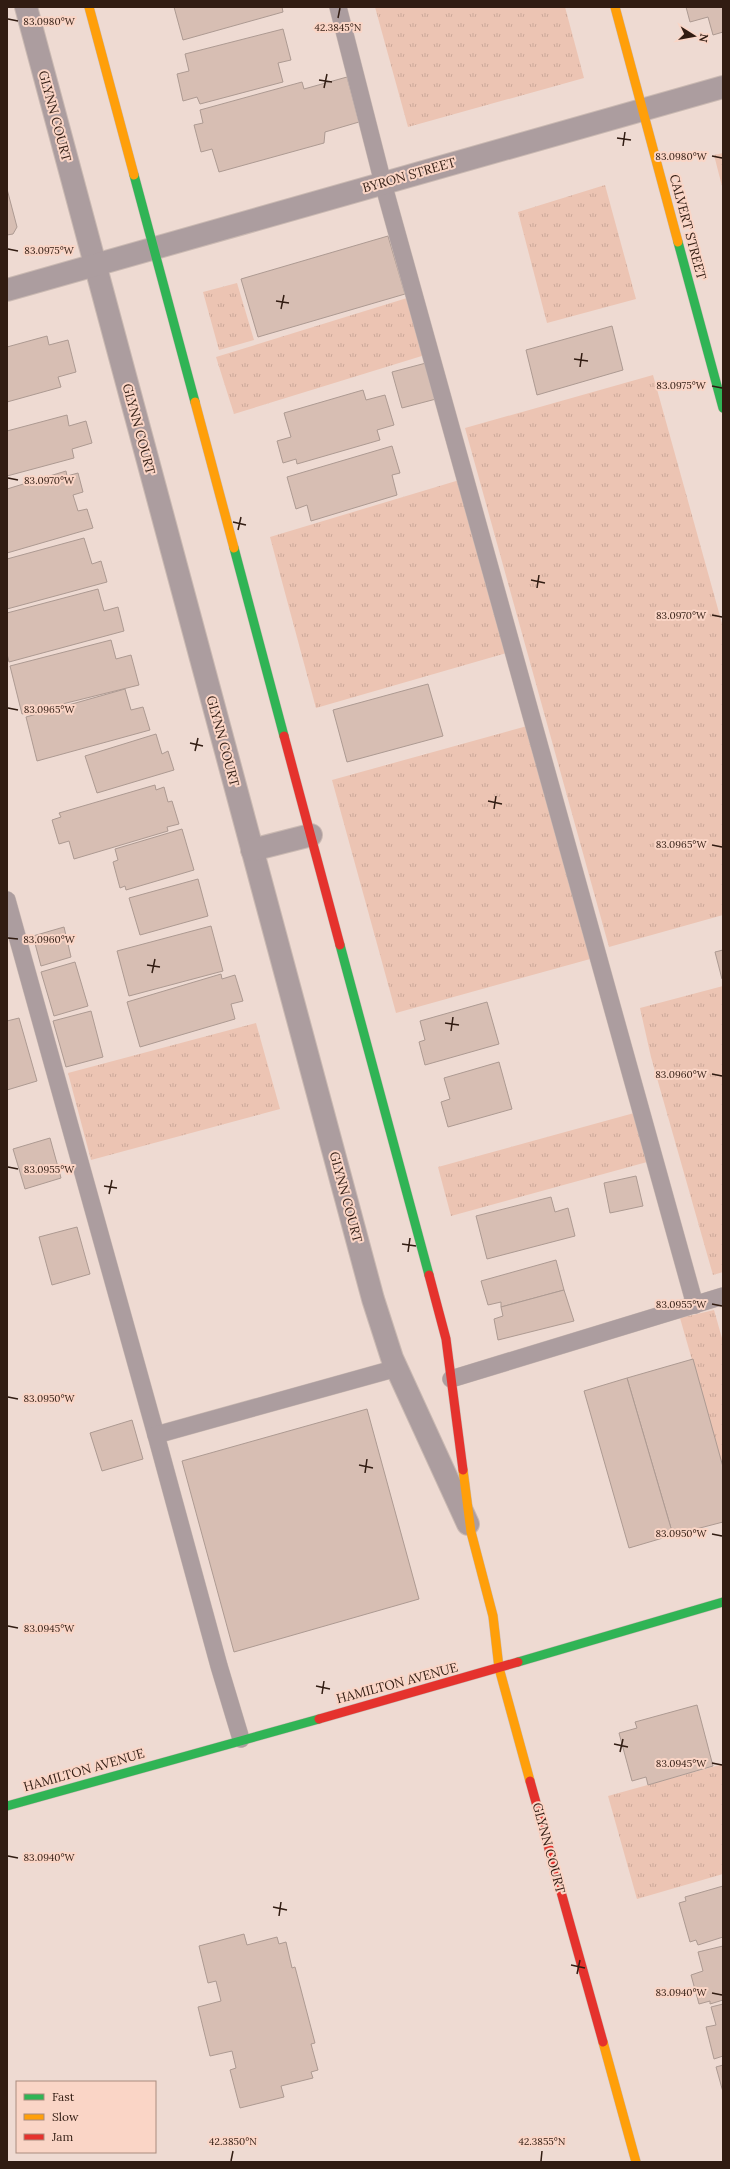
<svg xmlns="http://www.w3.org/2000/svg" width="730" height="2169" viewBox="0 0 730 2169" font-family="Lora,serif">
<defs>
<pattern id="grass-tufts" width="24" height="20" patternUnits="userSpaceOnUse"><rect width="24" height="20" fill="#ecc4b3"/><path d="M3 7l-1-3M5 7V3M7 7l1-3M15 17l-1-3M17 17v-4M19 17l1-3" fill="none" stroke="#cba899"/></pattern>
</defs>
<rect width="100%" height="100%" fill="#eedad2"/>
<g fill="url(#grass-tufts)">
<polygon points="375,7 565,7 584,78 408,127"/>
<polygon points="723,153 723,190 714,155"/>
<polygon points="605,185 636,299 547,323 518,212"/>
<polygon points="237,283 254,340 219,350 203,292"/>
<polygon points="407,298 425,355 234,414 216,357"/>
<polygon points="653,375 723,627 723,915 609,947 465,428"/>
<polygon points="466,478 517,650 316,708 270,537"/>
<polygon points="538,723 601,956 396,1013 332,780"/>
<polygon points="723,986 723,1272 713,1275 651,1057 640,1008"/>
<polygon points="256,1023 280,1109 91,1160 68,1073"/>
<polygon points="645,1110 658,1159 451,1216 438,1167"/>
<polygon points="714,1310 723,1342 723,1468 680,1318"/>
<polygon points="723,1764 723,1874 637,1899 608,1796"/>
</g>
<g fill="#d7beb3" stroke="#ad9a92">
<polygon points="174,7 282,7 283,12 183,40"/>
<polygon points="686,7 723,7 723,32 713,35 708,17 690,22"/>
<polygon points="283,29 291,60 278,63 283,82 200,104 197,97 183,101 177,74 189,71 185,54"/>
<polygon points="347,77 359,122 325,132 324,143 219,172 212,149 201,152 194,125 203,123 200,110 302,82 304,89"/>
<polygon points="7,189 17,227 13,234 7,235"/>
<polygon points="388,236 405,294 258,337 241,279"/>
<polygon points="612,326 623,370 537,395 526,350"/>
<polygon points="47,336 49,345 68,340 76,372 58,377 61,387 7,402 7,347"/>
<polygon points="426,363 436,399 402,408 392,372"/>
<polygon points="363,390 366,400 385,395 394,425 377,430 380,440 297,464 296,459 283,463 277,441 291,437 284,413"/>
<polygon points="67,415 69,426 86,421 92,443 72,449 74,458 7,476 7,431"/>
<polygon points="392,446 400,473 392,475 397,495 311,521 307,505 296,509 287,477"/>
<polygon points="66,471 67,476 78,473 83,492 73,495 78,511 87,509 93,528 7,553 7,489"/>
<polygon points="84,538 92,564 101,561 107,582 7,609 7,559"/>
<polygon points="98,589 104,611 118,607 124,631 9,662 7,654 7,613"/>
<polygon points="111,640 116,659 131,655 139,685 22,714 10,666"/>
<polygon points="428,684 443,736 347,762 333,710"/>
<polygon points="125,689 131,710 143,707 150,730 37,761 26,717"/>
<polygon points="156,734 162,754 168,751 174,770 97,793 85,756"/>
<polygon points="155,785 156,790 164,787 168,802 172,801 179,824 167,827 168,831 74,859 69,841 59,844 52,820 61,817 59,813"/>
<polygon points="182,829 194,870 126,890 125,886 120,888 113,862 118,860 115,849"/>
<polygon points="198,879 208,916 140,935 129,898"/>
<polygon points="211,926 223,971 129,996 117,951"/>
<polygon points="64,927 71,957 41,966 33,936"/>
<polygon points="723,950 723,978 722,979 715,952"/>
<polygon points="75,962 88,1006 54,1016 41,972"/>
<polygon points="221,974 222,979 235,975 243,1001 231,1004 235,1019 140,1047 127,1002"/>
<polygon points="487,1002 499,1044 425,1065 419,1042 425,1040 420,1021"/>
<polygon points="91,1011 103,1057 66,1067 53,1021"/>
<polygon points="19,1018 37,1081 7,1090 7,1021"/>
<polygon points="499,1062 512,1109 448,1127 441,1102 450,1099 444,1078"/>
<polygon points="50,1138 61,1178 25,1189 13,1149"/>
<polygon points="636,1176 643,1206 610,1213 604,1183"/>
<polygon points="551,1197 555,1212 568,1208 575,1236 487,1259 476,1216"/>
<polygon points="77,1227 90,1274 52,1285 39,1237"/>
<polygon points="556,1260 564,1290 501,1307 501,1302 488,1305 481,1281"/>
<polygon points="564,1290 574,1321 498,1340 494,1319 503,1316 501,1307"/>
<polygon points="693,1359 723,1467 723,1522 673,1535 627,1378"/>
<polygon points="627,1378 673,1535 629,1548 584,1391"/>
<polygon points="367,1409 419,1599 234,1652 182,1461"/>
<polygon points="132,1420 143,1459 102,1471 90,1433"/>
<polygon points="697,1705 713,1766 648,1785 646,1777 632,1781 619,1733 637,1728 635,1722"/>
<polygon points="723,1886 723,1937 698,1945 696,1940 690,1942 679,1903 686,1901 685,1897"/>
<polygon points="244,1934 247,1945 277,1937 279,1944 286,1942 292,1968 295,1967 315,2043 311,2044 318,2070 311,2072 313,2078 281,2086 284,2097 240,2108 230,2070 236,2068 232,2051 210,2056 198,2007 221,2001 216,1981 208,1983 199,1946"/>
<polygon points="723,1946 723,2000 710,2004 710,2001 699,2004 691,1975 703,1971 698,1952"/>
<polygon points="723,2004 723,2056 714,2059 706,2027 716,2025 711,2007"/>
<polygon points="723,2065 723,2092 716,2067"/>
</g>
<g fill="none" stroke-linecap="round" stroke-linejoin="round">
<g stroke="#cab9b2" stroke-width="18">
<g id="lane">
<polyline points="338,7 383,183 695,1305"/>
<polyline points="7,900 156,1435"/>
<polyline points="451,1379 723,1296"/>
<polyline points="241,1739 219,1666 156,1435 397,1368"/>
</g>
</g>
<g stroke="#cab9b2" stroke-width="24">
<g id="street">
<polyline points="26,7 373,1299 392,1358 468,1524"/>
<polyline points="7,290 723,87"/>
<polyline points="252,850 311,835"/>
</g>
</g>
<g stroke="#cab9b2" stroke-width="10">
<g id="fast">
<polyline points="134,175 195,402"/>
<polyline points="678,242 723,408"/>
<polyline points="234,548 284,736"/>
<polyline points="340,945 429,1275"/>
<polyline points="518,1662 723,1602"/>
<polyline points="7,1806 319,1719"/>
</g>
</g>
<g stroke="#cab9b2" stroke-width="10">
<g id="slow">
<polyline points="89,7 134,175"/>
<polyline points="615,7 678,242"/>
<polyline points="195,402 234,548"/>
<polyline points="463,1470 471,1532 493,1616 499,1668 530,1781"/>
<polyline points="603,2042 636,2162"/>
</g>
</g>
<g stroke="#cab9b2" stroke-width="10">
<g id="jam">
<polyline points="284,736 340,945"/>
<polyline points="429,1275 446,1339 463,1470"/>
<polyline points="319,1719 518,1662"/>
<polyline points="530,1781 603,2042"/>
</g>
</g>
<use href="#lane" stroke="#ac9d9f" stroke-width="17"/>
<use href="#street" stroke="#ac9d9f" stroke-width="22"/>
<use href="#fast" stroke="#30b455" stroke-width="9"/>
<use href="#slow" stroke="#ff9f0a" stroke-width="9"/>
<use href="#jam" stroke="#e5322d" stroke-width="9"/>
</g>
<path fill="none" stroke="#311c12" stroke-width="1.5" d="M338,18L340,8M8,19L18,21M319,80L332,82M324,88L327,74M617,138L631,140M623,146L625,132M712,156L722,158M8,249L18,251M276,301L289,303M281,309L284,295M574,359L588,361M580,367L582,353M712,386L722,388M8,478L18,480M233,522L246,525M238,530L241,517M531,580L545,583M537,588L539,575M712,615L722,617M8,708L18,710M190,743L203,746M195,751L198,738M488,801L502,804M494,809L496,796M712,845L722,847M8,938L18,939M147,965L160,967M152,973L155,959M445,1023L459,1025M451,1031L453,1017M712,1074L722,1076M8,1167L18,1169M104,1186L117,1188M109,1194L112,1180M402,1244L416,1246M408,1252L410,1238M712,1304L722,1306M8,1397L18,1399M359,1465L373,1468M365,1473L367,1459M712,1534L722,1536M8,1626L18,1628M316,1686L330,1689M322,1694L324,1681M614,1744L628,1747M620,1752L623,1739M712,1763L722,1765M8,1856L18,1858M273,1907L287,1910M279,1916L281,1902M571,1965L585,1968M577,1974L580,1960M712,1993L722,1995M231,2161L233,2151M541,2161L542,2151"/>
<g text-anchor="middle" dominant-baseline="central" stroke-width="4" stroke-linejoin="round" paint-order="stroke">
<g font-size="13" fill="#311c12" stroke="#fad5c6">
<text transform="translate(55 116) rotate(75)">GLYNN COURT</text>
<text transform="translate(409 175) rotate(-16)">BYRON STREET</text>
<text transform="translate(688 227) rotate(75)">CALVERT STREET</text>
<text transform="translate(139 429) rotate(75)">GLYNN COURT</text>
<text transform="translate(223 741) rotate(75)">GLYNN COURT</text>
<text transform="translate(346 1197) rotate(75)">GLYNN COURT</text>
<text transform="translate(397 1683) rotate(-15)">HAMILTON AVENUE</text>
<text transform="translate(84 1770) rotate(-16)">HAMILTON AVENUE</text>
<text transform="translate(549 1848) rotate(75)">GLYNN COURT</text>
</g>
</g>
<g font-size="10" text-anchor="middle" fill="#311c12" stroke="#fad5c6" stroke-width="4" stroke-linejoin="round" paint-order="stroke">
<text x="49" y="25">83.0980°W</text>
<text x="338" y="31">42.3845°N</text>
<text x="681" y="160">83.0980°W</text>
<text x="49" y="254">83.0975°W</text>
<text x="681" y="389">83.0975°W</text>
<text x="49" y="484">83.0970°W</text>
<text x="681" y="619">83.0970°W</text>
<text x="49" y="713">83.0965°W</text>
<text x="681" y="848">83.0965°W</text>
<text x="49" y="943">83.0960°W</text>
<text x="681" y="1078">83.0960°W</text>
<text x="49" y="1173">83.0955°W</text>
<text x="681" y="1308">83.0955°W</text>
<text x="49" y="1402">83.0950°W</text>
<text x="681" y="1537">83.0950°W</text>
<text x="49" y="1632">83.0945°W</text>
<text x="681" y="1767">83.0945°W</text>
<text x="49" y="1861">83.0940°W</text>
<text x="681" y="1996">83.0940°W</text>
<text x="233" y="2145">42.3850°N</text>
<text x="542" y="2145">42.3855°N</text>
</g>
<rect width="730" height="2169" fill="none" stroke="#311c12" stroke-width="16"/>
<rect x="16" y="2081" width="140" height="72" fill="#fad5c6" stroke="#aa8b7e"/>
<rect x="24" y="2094" width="20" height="6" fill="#30b455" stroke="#aa8b7e"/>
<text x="52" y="2101" font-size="12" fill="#311c12">Fast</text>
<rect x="24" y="2114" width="20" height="6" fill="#ff9f0a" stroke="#aa8b7e"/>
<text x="52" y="2121" font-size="12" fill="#311c12">Slow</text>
<rect x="24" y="2134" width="20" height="6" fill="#e5322d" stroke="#aa8b7e"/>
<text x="52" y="2141" font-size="12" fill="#311c12">Jam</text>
<g transform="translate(694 36) rotate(101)" stroke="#fad5c6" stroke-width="3" paint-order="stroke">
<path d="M0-3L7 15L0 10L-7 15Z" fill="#311c12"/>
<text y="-6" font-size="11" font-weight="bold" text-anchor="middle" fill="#311c12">N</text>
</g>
</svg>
